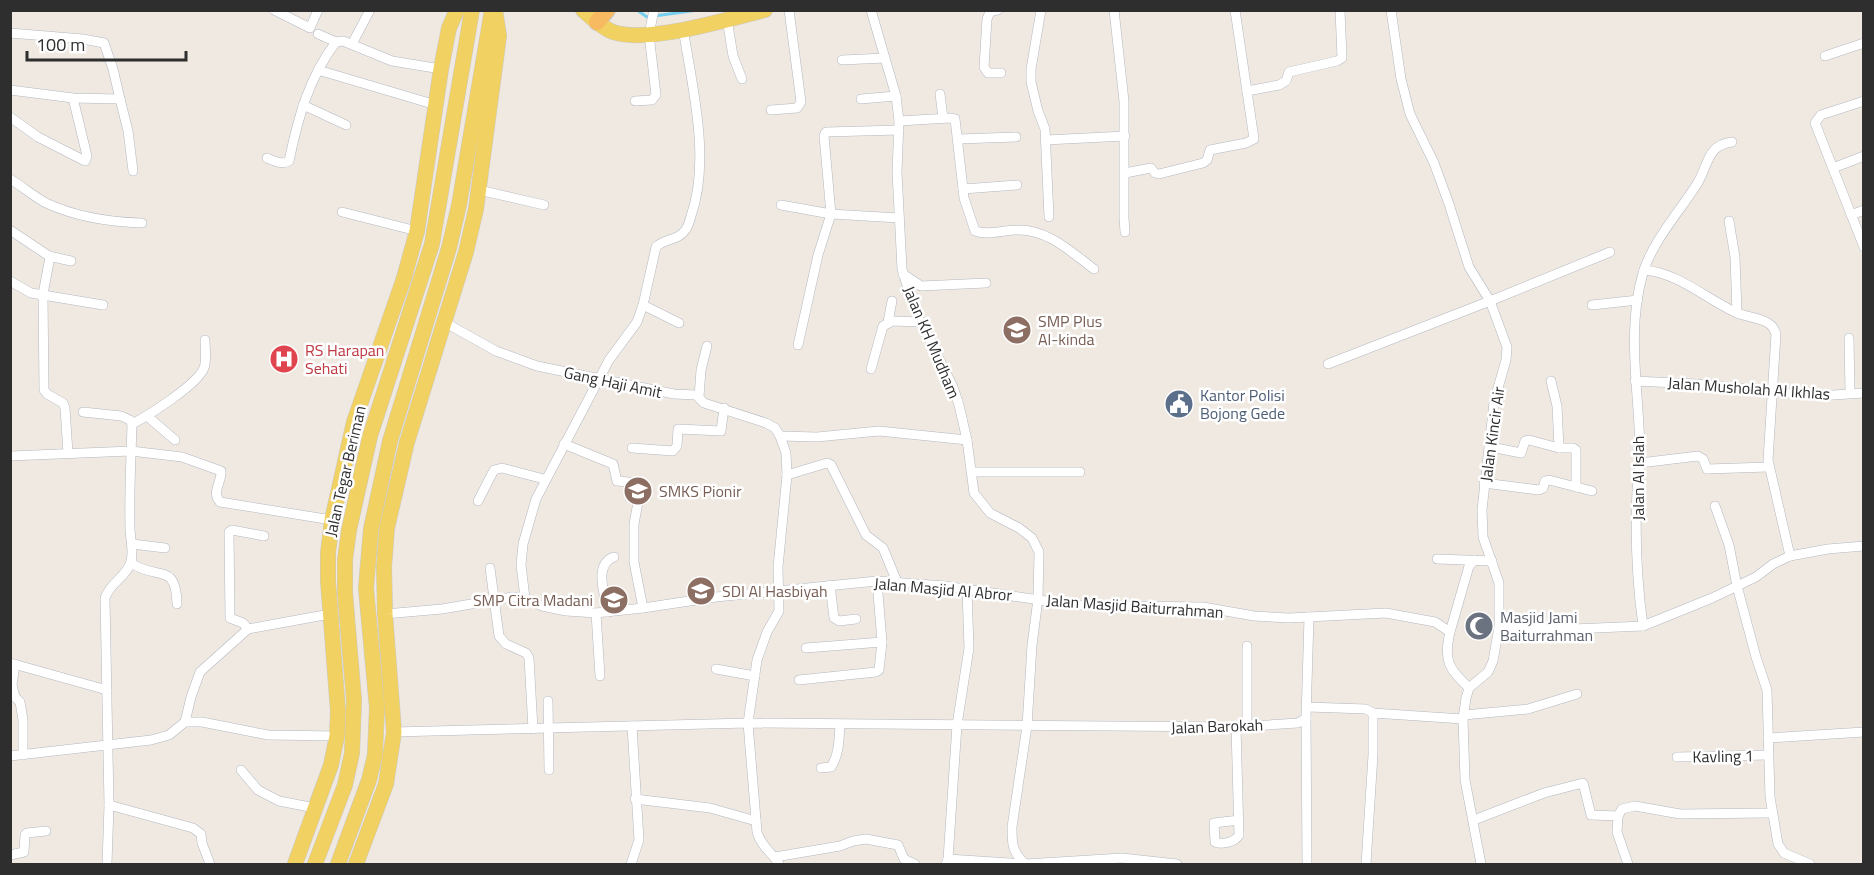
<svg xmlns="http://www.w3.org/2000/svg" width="1874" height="875" viewBox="0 0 1874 875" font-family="'Titillium Web',sans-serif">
<rect width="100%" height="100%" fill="#efe9e1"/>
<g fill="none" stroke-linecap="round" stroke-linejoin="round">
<polyline stroke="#75cff0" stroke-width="3" points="637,10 647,17 698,10"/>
<g stroke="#b4b7c1" stroke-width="10">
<g id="minor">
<polyline points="274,10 310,28 318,10"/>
<path d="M871,10L896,96L899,121L897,172L902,269L915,311L953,387L959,405L967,440L974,493L990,513L1019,528L1032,538L1039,552L1038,599L1032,645L1027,726L1012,827C1012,845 1012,851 1025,864"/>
<polyline points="998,10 990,12 987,19 984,67 988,73 1001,73"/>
<polyline points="1041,10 1031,69 1031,82 1038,111 1045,129 1049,217"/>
<polyline points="1114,10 1124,101 1124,218 1125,232"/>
<polyline points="1391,10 1401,79 1410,114 1434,163 1449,204 1469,267 1490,301 1507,347 1506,360 1494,402 1482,510 1483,537 1499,583 1499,627 1493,661 1488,672 1469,688 1466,698 1463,719 1465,780 1481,864"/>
<polyline points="727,19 733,56 742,79"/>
<polyline points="10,33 83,39 104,43 113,69 120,99"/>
<polyline points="318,34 336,42"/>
<polyline points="352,44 370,10"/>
<polyline points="1825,56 1864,43"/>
<polyline points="842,60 885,58"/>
<polyline points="318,70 436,105"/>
<polyline points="10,90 73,98 120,99 128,131 133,171"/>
<polyline points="1247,91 1279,85 1286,81 1289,72 1337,61 1342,58 1340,10"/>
<polyline points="940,94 943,118"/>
<polyline points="861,99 896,96"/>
<polyline points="635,101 652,100 656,95 649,34 654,10"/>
<polyline points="1864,101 1821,115 1815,123 1864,247"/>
<polyline points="303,105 346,125"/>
<polyline points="771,110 797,108 801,102 789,10"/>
<polyline points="10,117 38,137 85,161 87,156 73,98"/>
<path d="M899,121L950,118L955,119L964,198L975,231C988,236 1003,230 1017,230C1048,229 1071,252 1094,269"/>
<polyline points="958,139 1016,137"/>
<polyline points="1046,140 1125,136"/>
<path d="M267,158C274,161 282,165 289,161C298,118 309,77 336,42L343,41L392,61L441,69"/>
<polyline points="1833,168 1864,156"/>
<polyline points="1125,173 1151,168 1155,173 1159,174 1203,163 1207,160 1210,150 1246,143 1254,139 1235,10"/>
<path d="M10,179C22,186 33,196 46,203C76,217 109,222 142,223"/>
<polyline points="963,189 1017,185"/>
<polyline points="479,190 544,205"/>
<polyline points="781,205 831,214 899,218"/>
<polyline points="342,212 417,231"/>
<polyline points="1851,215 1864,210"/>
<polyline points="1729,221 1735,257 1737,313"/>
<polyline points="10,230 49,256 71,261"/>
<polyline points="50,257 43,294 44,390 47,394 63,403 65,408 68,453"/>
<path d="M1644,270C1679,273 1706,299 1737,313C1747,317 1758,317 1768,323C1773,326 1774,329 1776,334L1768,460L1790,556"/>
<polyline points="903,274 921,286 986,283"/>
<polyline points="10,281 31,293 103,305"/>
<polyline points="643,305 679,323"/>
<polyline points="1592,305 1638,300"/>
<path d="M444,322L496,351L537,366L674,394L696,395L704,403L766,423L775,428L780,436L786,453L787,475L778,567L779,611L767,632L757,660L748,723L757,832C761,846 772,853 779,864"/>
<polyline points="888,322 892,301"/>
<polyline points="1849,338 1850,393"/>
<polyline points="798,345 818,255 831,214 824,136 826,132 899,130"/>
<polyline points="1328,364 1490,301 1610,252"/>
<polyline points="871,369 883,326 893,321 921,322"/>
<polyline points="1551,381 1557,406 1559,448"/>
<polyline points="1635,381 1696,384 1818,396 1864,393"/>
<polyline points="699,397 701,370 707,346"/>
<path d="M83,412L121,416L130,420L132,424C131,459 129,494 130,528C130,539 134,550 131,561C128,576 110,582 105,598L109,805L107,864"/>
<polyline points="147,416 175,440"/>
<path d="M132,424C149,415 197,385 204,368C207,360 205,349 205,340"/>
<polyline points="780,436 817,437 879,431 967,440"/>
<polyline points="564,444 613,464 617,481 639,483 641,486 634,524 634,562 643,608"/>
<polyline points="1491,447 1521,453 1525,441 1529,440 1559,448 1573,448 1576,450 1576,487"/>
<polyline points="632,448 673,451 677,446 678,429 721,431 724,408"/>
<path d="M10,456L131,451L182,457L221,471C222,482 211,492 220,502L332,520"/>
<polyline points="1640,463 1698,456 1703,459 1707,469 1768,467"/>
<polyline points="972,472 1080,472"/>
<polyline points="787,475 827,463 831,465 866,535 883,548 897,582"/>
<polyline points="1484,483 1539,490 1543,488 1545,481 1549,480 1592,491"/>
<polyline points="478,501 494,470 502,468 544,479"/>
<polyline points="1715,506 1729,545 1737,586 1756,657 1767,690 1770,797 1778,844 1784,853 1810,864"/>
<polyline points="132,544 165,548"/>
<polyline points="1437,559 1492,561"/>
<path d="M131,563C157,581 176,561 177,604"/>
<polyline points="490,568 499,636 506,644 526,653 529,658 533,729"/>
<polyline points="830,585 834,618 839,621 856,619"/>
<path d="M525,598L521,565L523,544L536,499L609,360L637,322L643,305L656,247C664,238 679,241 686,229C688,226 690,220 691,216C711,159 692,86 683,28"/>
<path d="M608,612C605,596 593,564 614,557"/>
<polyline points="596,613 600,676"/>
<path d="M385,614L442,609L512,597L525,598L542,606L566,611L596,613L643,608L716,597L877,581L945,586L1073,605L1203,607L1254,616L1289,618L1386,613L1435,622L1450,632C1443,662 1449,668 1469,688"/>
<path d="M1643,626C1637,583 1635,534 1637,490C1638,481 1639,472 1640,463C1641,400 1625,334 1643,273C1652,242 1680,211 1697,184C1709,164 1707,145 1732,142"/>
<polyline points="1499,627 1573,629 1643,626 1712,598 1756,577 1773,564 1790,556 1828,549 1864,546"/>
<polyline points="248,629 330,614"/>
<polyline points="1450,632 1469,566 1475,560"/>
<polyline points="1247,646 1247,726"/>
<polyline points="806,648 882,642"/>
<polyline points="10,663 107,690"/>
<polyline points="15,664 12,685 15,697 20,702 23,720 23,755"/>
<polyline points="716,669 755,676"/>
<polyline points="799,680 876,672 879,670 882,642 877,581"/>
<polyline points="548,701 549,770"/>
<polyline points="1307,707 1366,709 1373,713 1373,755 1366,864"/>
<polyline points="1373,713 1463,719"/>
<polyline points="1464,715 1528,709 1577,694"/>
<polyline points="185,722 191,697 200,672 248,629 243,623 230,618 229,532 232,530 264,536"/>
<path d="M1236,727L1239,835C1235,842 1223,845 1215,842L1214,823L1239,820"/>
<polyline points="394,732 748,723 1236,727 1298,723 1306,718"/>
<polyline points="1768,738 1864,732"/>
<polyline points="10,756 151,740 169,735 185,722 202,722 268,735 337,736"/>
<polyline points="1677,757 1768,755"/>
<path d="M821,768L831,767C839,755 839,740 840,725"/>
<polyline points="241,770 258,790 279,801 315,808"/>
<polyline points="635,799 710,808 756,821"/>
<polyline points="109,805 193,828 201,834 202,843 210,864"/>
<polyline points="1618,816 1622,809 1635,806 1680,814 1771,813"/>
<polyline points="1474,820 1544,793 1583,783 1591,815 1618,816 1617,832 1628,864"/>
<polyline points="10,855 24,852 25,835 27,833 46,831"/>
<polyline points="775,857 840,846 853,841 866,839 898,845 904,859 915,864"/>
<polyline points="948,859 1025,864 1122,858 1177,864"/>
<polyline points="631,864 639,840 632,726"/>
<polyline points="946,864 948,859 957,725 969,648 967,590"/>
<polyline points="1307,864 1306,718 1309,617"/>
</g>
</g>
<g stroke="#c9c9c9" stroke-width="16">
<g id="primary">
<path d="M583,10C592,18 602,28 613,32C649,44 727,19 765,10"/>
<polyline points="295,864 331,765 337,736 338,711 328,581 328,553 332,520 354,422 404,278 417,231 441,69 449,28 457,10"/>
<polyline points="315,864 345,785 352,753 354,700 345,593 345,560 349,530 370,436 432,244 472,10"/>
<polyline points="338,864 369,780 375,755 377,708 366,588 371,529 390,441 449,248 459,205 492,10"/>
<polyline points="356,864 386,784 394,732 385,614 384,567 387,528 407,442 466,252 476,209 499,36 495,10"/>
</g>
</g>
<g stroke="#c9c9c9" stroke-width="18">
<polyline id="trunk" points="597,22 607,10"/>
</g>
<use href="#minor" stroke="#fff" stroke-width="9"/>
<use href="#primary" stroke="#f2d163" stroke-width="15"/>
<use href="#trunk" stroke="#f8ba60" stroke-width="16"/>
</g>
<defs>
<g id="school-disc" transform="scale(1.5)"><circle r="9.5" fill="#8d6e63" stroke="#fff"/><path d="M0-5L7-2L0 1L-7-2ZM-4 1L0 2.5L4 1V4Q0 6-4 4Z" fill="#fff"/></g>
<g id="hospital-disc" transform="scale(1.5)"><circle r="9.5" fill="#e0444e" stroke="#fff"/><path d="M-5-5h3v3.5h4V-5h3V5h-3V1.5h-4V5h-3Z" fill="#fff"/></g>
<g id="civic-disc" transform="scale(1.5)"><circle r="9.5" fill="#5c6f8a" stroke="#fff"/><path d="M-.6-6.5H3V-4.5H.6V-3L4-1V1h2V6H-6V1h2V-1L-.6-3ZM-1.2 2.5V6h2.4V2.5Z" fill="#fff"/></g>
<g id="mosque-disc" transform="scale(1.5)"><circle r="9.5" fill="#6b7280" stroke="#fff"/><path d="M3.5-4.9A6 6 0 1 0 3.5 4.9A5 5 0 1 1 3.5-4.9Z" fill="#fff"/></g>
</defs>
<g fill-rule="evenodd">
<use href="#school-disc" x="1017" y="330"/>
<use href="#hospital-disc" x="284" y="359"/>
<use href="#civic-disc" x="1179" y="404"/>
<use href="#school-disc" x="638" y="491"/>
<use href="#school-disc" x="701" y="591"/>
<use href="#school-disc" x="614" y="600"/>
<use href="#mosque-disc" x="1479" y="626"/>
</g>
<g text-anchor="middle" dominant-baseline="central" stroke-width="5" stroke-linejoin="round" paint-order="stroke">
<g font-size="16" fill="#785e54" stroke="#fff" text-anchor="start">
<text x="1038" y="321">SMP Plus<tspan x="1038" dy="18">Al-kinda</tspan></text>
<text x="659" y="491">SMKS Pionir</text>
<text x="722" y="591">SDI Al Hasbiyah</text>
<text x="593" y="600" text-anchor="end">SMP Citra Madani</text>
</g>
<g font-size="16" fill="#2e2e2e" stroke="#fff">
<text transform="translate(932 342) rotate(67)">Jalan KH Mudham</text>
<text transform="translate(613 382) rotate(12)">Gang Haji Amit</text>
<text transform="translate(1749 388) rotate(4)">Jalan Musholah Al Ikhlas</text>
<text transform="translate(1492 434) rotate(-82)">Jalan Kincir Air</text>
<text transform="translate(345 471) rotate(-77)">Jalan Tegar Beriman</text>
<text transform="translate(1638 478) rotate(-90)">Jalan Al Islah</text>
<text transform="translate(943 589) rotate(5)">Jalan Masjid Al Abror</text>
<text transform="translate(1135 606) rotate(4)">Jalan Masjid Baiturrahman</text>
<text transform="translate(1217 726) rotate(-2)">Jalan Barokah</text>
<text transform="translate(1723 756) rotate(-1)">Kavling 1</text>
</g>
<g font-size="16" fill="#be3a42" stroke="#fff" text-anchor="start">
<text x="305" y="350">RS Harapan<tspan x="305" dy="18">Sehati</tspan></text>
</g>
<g font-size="16" fill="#4e5e75" stroke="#fff" text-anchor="start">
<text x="1200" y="395">Kantor Polisi<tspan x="1200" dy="18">Bojong Gede</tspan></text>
</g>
<g font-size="16" fill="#5b616d" stroke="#fff" text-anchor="start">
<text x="1500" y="617">Masjid Jami<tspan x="1500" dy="18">Baiturrahman</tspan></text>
</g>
</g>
<rect width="1874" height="875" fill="none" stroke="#2e2e2e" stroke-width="24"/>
<path d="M27 51v9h159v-9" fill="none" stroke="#2e2e2e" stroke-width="3"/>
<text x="36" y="51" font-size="18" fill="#2e2e2e" stroke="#ffffff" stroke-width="4.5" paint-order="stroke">100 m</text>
</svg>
